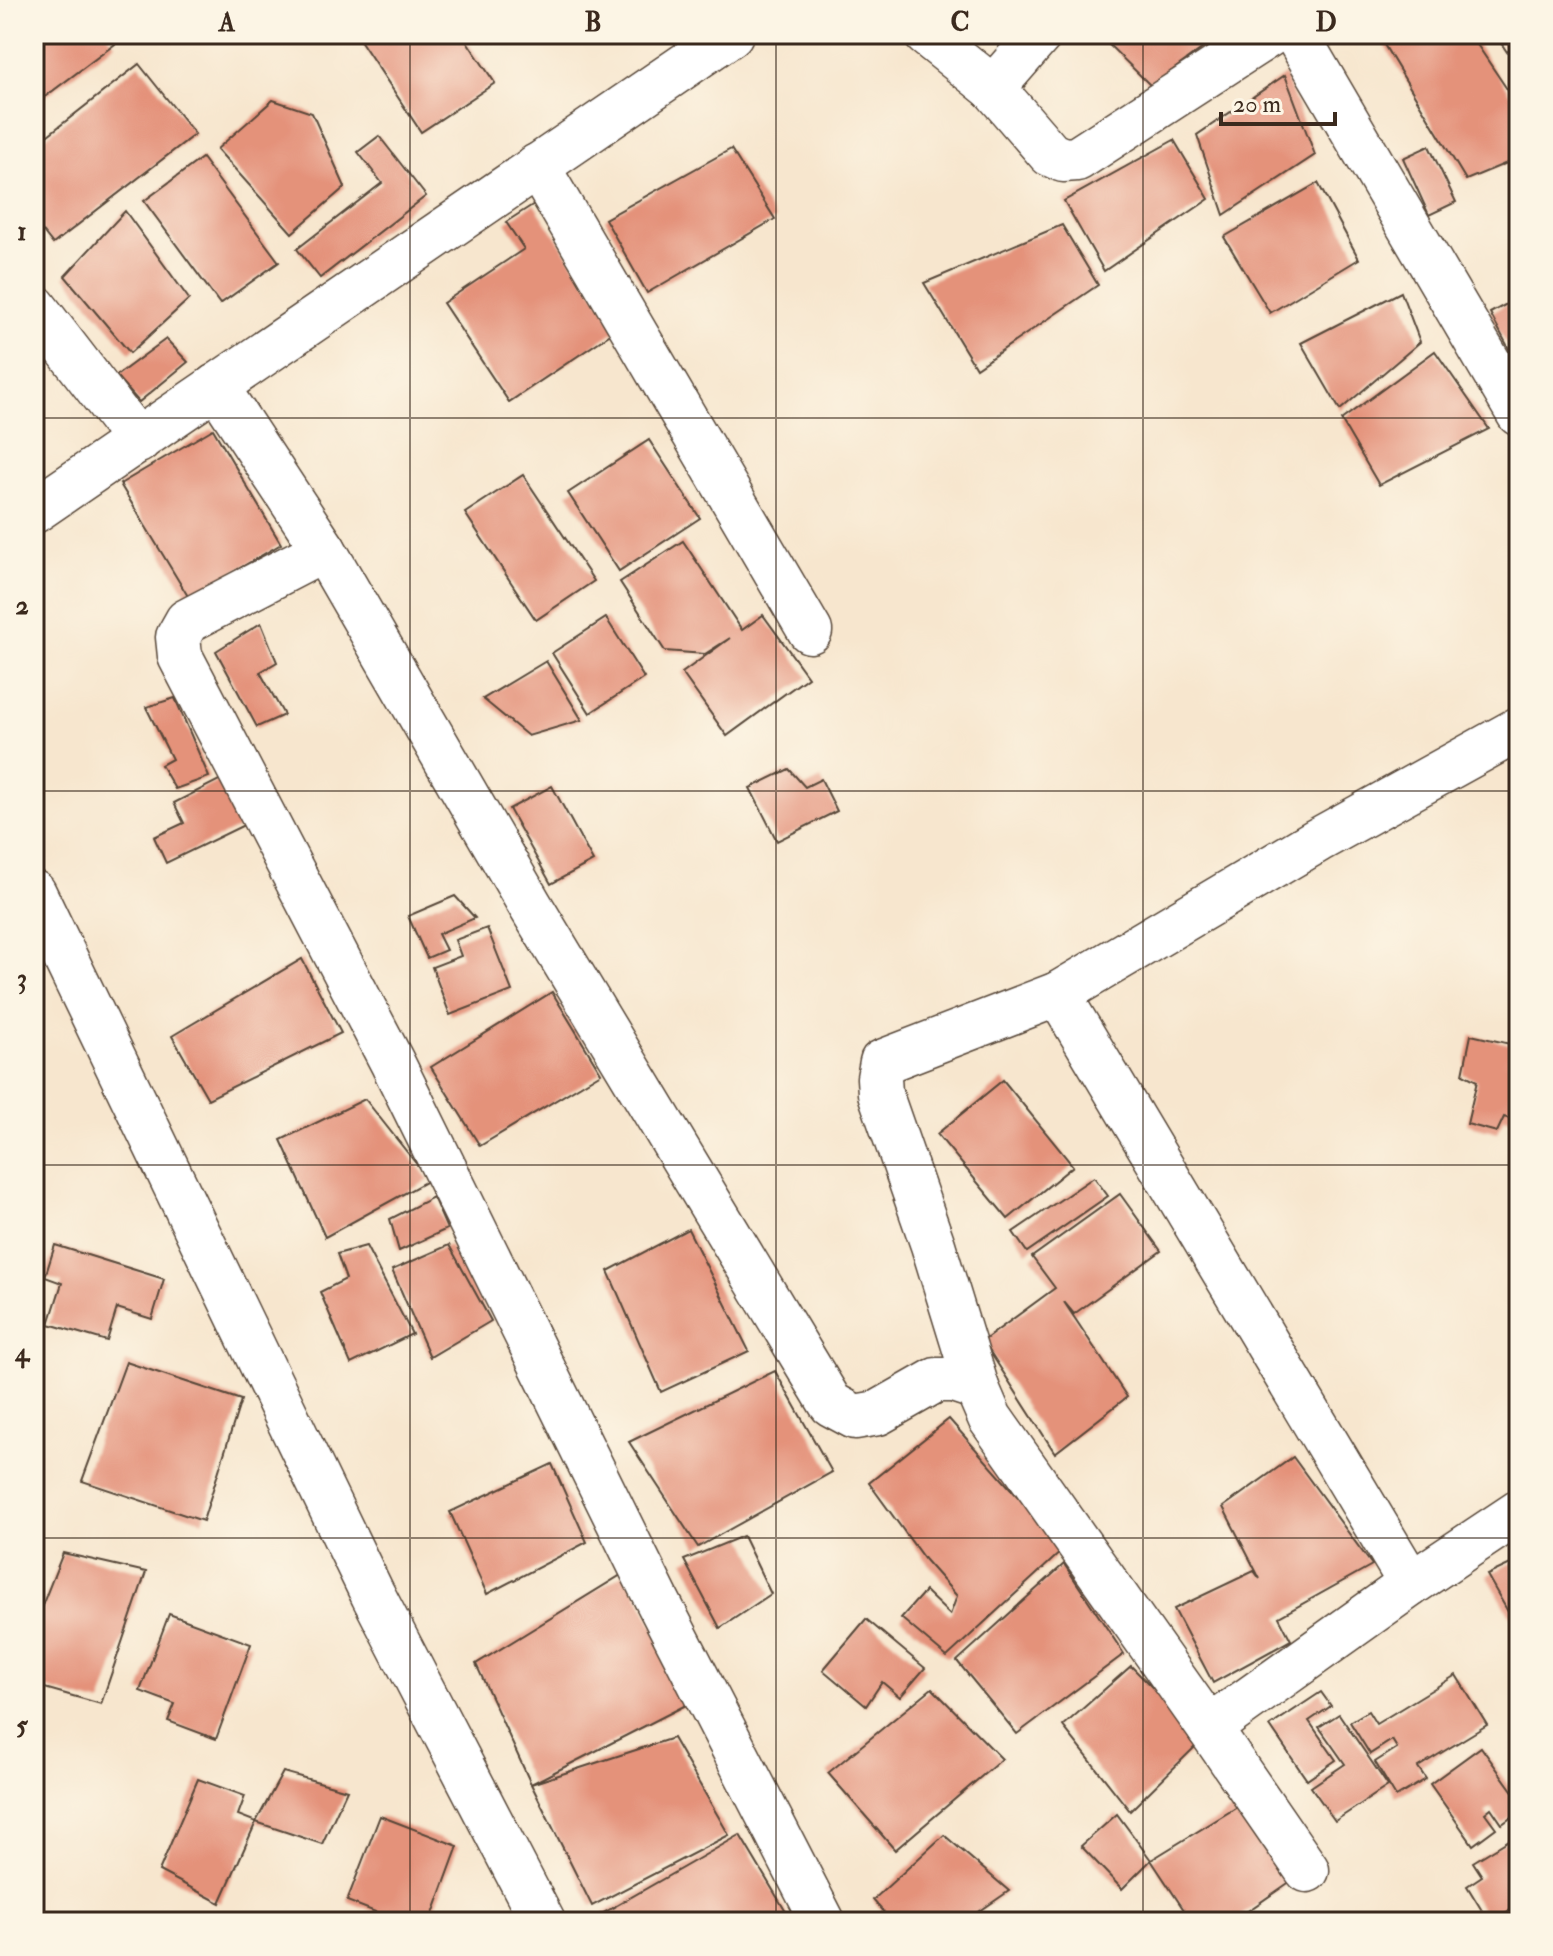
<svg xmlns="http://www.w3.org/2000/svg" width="1553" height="1956" viewBox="0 0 1553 1956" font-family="'IM FELL Double Pica',serif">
<rect width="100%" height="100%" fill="#fcf5e5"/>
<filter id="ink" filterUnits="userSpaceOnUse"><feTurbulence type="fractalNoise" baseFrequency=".0125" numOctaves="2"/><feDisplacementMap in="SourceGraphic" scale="16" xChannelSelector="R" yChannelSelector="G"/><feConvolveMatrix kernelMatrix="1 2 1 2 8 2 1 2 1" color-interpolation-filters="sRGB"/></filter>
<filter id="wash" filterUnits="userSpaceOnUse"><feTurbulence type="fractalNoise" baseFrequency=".006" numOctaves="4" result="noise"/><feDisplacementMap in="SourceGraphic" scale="32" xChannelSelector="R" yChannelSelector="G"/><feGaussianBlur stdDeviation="1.8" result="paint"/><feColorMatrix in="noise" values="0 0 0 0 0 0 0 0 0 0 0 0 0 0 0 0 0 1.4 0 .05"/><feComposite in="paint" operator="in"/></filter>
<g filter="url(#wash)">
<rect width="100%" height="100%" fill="#f7e6ce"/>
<g id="blocks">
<g fill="#e4927a">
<polygon points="34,34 107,34 115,44 34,105"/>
<polygon points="356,34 462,34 495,83 421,132"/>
<polygon points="1098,34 1222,34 1151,86"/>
<polygon points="1387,34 1470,34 1519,107 1519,158 1466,180 1380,38"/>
<polygon points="1495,34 1519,34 1519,42 1507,52"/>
<polygon points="139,64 195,134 53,244 34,220 34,146"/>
<polygon points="1285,75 1315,155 1224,215 1197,135"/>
<polygon points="273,100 312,113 345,187 292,233 217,149"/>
<polygon points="379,136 426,196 320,278 297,249 382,183 358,152"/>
<polygon points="1174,140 1209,199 1104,271 1064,201"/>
<polygon points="1429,146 1456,202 1429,215 1403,158"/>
<polygon points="731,149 775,219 647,293 605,219"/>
<polygon points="202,158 279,262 220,304 144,201"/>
<polygon points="1318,183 1359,259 1270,313 1224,237"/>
<polygon points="534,204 618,329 509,402 443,303 524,249 506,222"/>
<polygon points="125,211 189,299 130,353 65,276"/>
<polygon points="1062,225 1098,285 976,368 924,283"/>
<polygon points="1401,292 1420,342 1340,410 1301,343"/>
<polygon points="1518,298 1519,358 1515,360 1490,313"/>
<polygon points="166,339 188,362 139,402 116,376"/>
<polygon points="1435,351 1489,429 1379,485 1341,420"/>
<polygon points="213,429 281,544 189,598 120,484"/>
<polygon points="649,440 700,518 619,571 568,493"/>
<polygon points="523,475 594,581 536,620 465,513"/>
<polygon points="683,541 742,630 763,615 808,677 727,736 682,673 730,638 705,654 665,651 620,582"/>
<polygon points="606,618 644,678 590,713 552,653"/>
<polygon points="261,623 277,662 260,672 284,715 257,727 216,651"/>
<polygon points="546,661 582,720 528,736 483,699"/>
<polygon points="175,698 209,777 175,789 161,765 172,759 146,707"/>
<polygon points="789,769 805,787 821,779 837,811 777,841 750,788"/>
<polygon points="221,779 244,825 166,863 154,837 184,823 174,803"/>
<polygon points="552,786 593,861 551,884 509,809"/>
<polygon points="455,896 475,918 438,934 446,950 427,958 408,916"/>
<polygon points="487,928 512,991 450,1015 432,967 461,956 455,940"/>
<polygon points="302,959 341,1033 208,1099 172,1036"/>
<polygon points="552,992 601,1073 480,1146 431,1067"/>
<polygon points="1471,1035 1519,1046 1519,1122 1504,1117 1497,1132 1467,1124 1477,1081 1463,1074"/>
<polygon points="1003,1080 1073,1166 1008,1219 937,1134"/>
<polygon points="365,1099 429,1180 325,1237 281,1140"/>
<polygon points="1094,1177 1108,1196 1027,1252 1013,1232"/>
<polygon points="1120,1194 1161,1251 1074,1314 1064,1302 1127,1397 1055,1453 983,1341 1055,1288 1032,1257"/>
<polygon points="433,1197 447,1229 399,1251 390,1219"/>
<polygon points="688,1229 749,1351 661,1392 608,1271"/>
<polygon points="55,1245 164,1279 152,1319 117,1308 107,1341 49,1324 62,1283 45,1277"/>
<polygon points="449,1245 491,1321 430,1357 392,1270"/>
<polygon points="366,1246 412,1334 351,1364 320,1292 346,1279 337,1254"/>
<polygon points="126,1362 241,1400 203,1521 82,1481"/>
<polygon points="775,1371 832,1472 698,1547 629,1442"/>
<polygon points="949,1419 1064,1549 947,1657 901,1618 925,1591 950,1615 957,1596 925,1560 869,1483"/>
<polygon points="1293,1457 1372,1565 1279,1617 1291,1640 1213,1683 1174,1609 1254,1571 1260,1579 1223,1507"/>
<polygon points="552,1464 587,1542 487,1594 450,1512"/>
<polygon points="743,1536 771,1594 720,1628 684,1560"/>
<polygon points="63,1553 146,1572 101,1704 34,1685 34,1626"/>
<polygon points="1519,1560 1519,1631 1487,1575"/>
<polygon points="1064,1564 1124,1654 1017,1734 957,1661"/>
<polygon points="626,1572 692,1702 531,1784 673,1738 729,1835 592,1906 531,1784 476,1664"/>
<polygon points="169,1614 251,1644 216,1739 168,1721 175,1704 140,1691"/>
<polygon points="866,1619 925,1668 900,1697 882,1682 866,1706 823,1670"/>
<polygon points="1131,1666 1203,1739 1130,1811 1063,1726"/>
<polygon points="1456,1675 1487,1725 1418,1767 1426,1779 1396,1797 1375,1762 1397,1748 1392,1740 1370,1754 1350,1722 1368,1711 1376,1724"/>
<polygon points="932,1688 1002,1759 895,1850 828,1773"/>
<polygon points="1321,1692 1331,1706 1309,1721 1336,1760 1307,1780 1270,1726"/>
<polygon points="1339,1714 1388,1786 1335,1821 1311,1787 1345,1764 1319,1727"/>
<polygon points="1481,1747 1519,1800 1519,1812 1502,1824 1491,1808 1485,1813 1496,1828 1473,1845 1430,1784"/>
<polygon points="283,1772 347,1790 322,1844 256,1822 220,1903 159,1871 198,1779 245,1796 238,1815 256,1822"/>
<polygon points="1239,1806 1307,1870 1232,1922 1192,1922 1151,1860 1122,1889 1081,1846 1117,1814 1151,1860"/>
<polygon points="380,1816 458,1846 430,1922 401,1922 347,1901"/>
<polygon points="1519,1834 1519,1905 1489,1922 1467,1886 1482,1876 1473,1862"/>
<polygon points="740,1835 792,1922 594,1922 593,1919"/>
<polygon points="944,1835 1009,1891 964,1922 892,1922 873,1900"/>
</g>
</g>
</g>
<g filter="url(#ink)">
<use href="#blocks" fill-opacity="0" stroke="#574638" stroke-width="2"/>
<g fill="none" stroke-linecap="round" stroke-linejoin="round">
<g stroke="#574638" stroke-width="47">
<g id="minor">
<polyline points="926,34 993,88 1040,34"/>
<polyline points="1296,34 1519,414"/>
<polyline points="993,88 1050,154 1063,160 1077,159 1270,34"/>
<polyline points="537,166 810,631"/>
<polyline points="34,306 138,441"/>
<polyline points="216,386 324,550 530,905 831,1404 855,1417 878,1413 936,1380 953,1380 977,1388 990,1418 1209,1728 1307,1870"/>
<polyline points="34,511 731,34"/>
<polyline points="324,550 187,621 178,637 180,656 392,1062 656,1598 823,1922"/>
<polyline points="34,893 373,1595 543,1922"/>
<polyline points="1058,994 1411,1584"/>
<polyline points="977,1388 933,1245 880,1093 879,1078 882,1062 1058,994 1318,840 1519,729"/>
<polyline points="1209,1728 1411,1584 1519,1512"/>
</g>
</g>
<use href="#minor" stroke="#fff" stroke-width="44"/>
</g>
</g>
<path fill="none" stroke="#3b2a1e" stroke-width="2" stroke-opacity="0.55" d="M410,34V1922M776,34V1922M1143,34V1922M34,418H1519M34,791H1519M34,1165H1519M34,1538H1519"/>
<rect width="1553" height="1956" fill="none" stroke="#fcf5e5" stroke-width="88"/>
<path d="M1221 112v12h114v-12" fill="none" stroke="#3b2a1e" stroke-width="4"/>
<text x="1233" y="112" font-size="24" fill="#3b2a1e" stroke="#fcf5e5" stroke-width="6" paint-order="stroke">20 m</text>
<rect x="44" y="44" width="1465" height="1868" fill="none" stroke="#3b2a1e" stroke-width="3"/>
<g font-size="26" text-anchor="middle" font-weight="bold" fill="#3b2a1e">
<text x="227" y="31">A</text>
<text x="593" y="31">B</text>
<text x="960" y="31">C</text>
<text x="1326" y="31">D</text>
<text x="22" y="240">1</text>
<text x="22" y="614">2</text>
<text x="22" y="987">3</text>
<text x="22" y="1361">4</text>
<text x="22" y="1734">5</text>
</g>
</svg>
